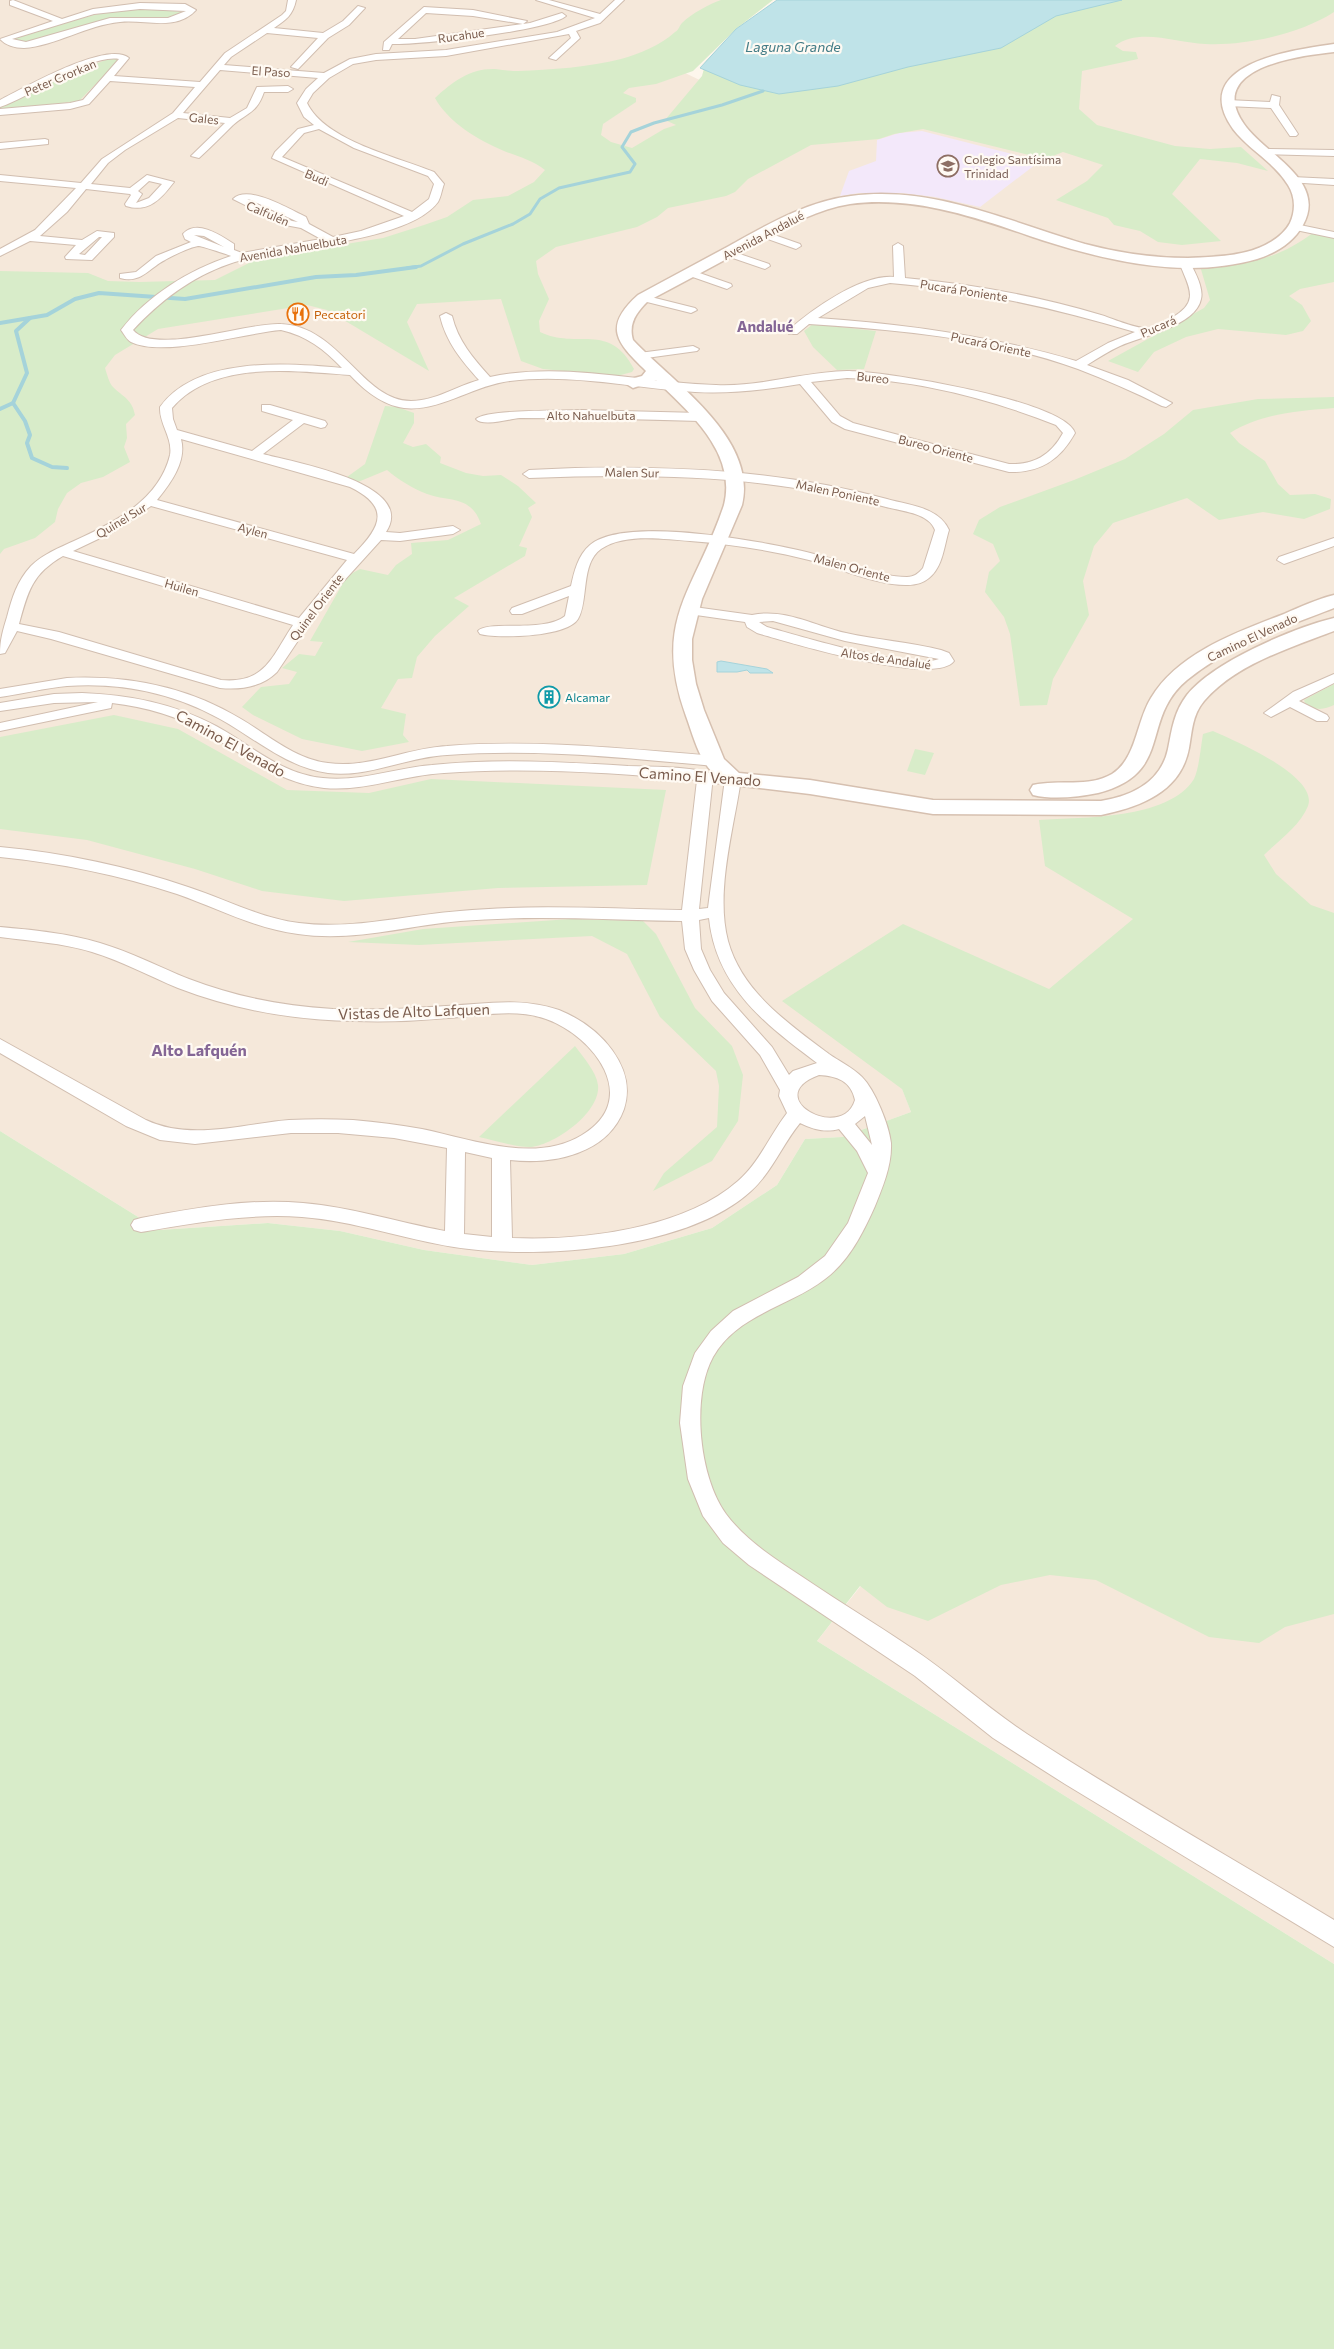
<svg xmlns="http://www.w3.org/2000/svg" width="1334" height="2349" viewBox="0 0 1334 2349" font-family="Commissioner,sans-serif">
<rect width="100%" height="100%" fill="#fdf6ec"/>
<polygon fill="#f5e8da" points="0,0 743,0 683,72 708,84 1334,0 1334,1964 817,1641 1165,1204 883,1039 911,1112 842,1137 805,1139 777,1185 712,1228 624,1254 532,1265 424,1250 340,1231 268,1223 159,1230 0,1131"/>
<polygon fill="#f3e8fa" points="922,131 1040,161 980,207 935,197 902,193 859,193 840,196 849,171 876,161 877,140 899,133"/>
<g fill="#d8ecc9">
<path d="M721,0H773L736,29L693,71L656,84L629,88L623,93L636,98V102L603,124L601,135L611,142L632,148L664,129L676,125L665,120L702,76L706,61L742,26L780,0H1334V12C1300,34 1246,46 1205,44C1177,43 1139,27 1115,46L1123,51L1136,52L1138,59L1082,71L1079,109L1097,125L1175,146L1210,149L1241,147L1268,171L1237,163L1200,159L1172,194L1221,241L1182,245L1158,242L1140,231L1114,225L1108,218L1056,200L1087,181L1103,165L1063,152L1045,159L923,129L894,134L879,139L811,145L748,179L735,192L726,196L668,208L657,217L637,227L556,247L536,261L538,274L549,299L539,321L540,332C577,350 609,321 634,369L632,372L617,376L543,369L521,361L501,299L417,304L407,322L429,371L327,310L307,305L158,329L115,355L105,368C107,374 109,383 113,387C123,397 132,399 135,415L126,424L127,438L124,447L130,462L103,477L81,483L67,493L58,509L55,522L35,538L4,549L0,554V271L88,273L108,281L139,282L215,280L259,258L383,238L424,225L447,217L473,200L508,196L534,182L545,170C532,160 519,157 504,151C478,140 448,122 435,98C452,82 471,68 495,69C503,70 511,71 518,71C550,70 590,67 621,59C639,54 661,45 675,32C679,30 679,26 682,23C691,14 709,4 721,0Z"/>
<polygon points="128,8 185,12 169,19 143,17 108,19 28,43 12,40 15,37 105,12"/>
<polygon points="114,57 121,58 79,101 0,110 0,107 76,71"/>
<path d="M1313,233L1334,237V282L1300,289L1289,296L1302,305L1311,321L1303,331L1286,335L1218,329L1186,337L1154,352L1138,372L1108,361L1204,308L1210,300L1200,266C1248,263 1273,262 1313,233Z"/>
<polygon points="813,324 876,331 864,369 837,370 813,347 804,331"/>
<path d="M1334,397V408C1299,411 1261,413 1230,433L1239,443L1265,461L1278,484L1290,495L1315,494L1331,499L1330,509L1304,519L1263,512L1219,520L1187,498L1113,523L1094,546L1083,581L1089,615L1053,679L1047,705L1020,706L1010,634L1004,617L985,592L989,572L1000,561L993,544L973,534L979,520L1000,507L1074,480L1125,459L1164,434L1193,410L1258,399Z"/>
<path d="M385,406L397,407L414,413V423L403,443L413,447L426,444L441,457L440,463L466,473L483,476L501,475L518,486L536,503L528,508L532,517L519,546L527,548L525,556L454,598L469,606L435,636L417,657L412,678L398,679L381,708L406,714L403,735L409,742L362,751L302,739L253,715L242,707L261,687L289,684L297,672L282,668L299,654L315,656L323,642L310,641L347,576L360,569L388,575L396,565L412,554L411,543L448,540L481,524C471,495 449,502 427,494C412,488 399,480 387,470L358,482L347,477L365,464Z"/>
<path d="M1334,684V705C1324,710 1314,711 1305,703L1304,700Z"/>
<polygon points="114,715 178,729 287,790 369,793 431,779 666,790 647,885 498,888 344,901 262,891 195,869 87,840 0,829 0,737"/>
<path d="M1213,731C1233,740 1319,776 1308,806C1300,826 1279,840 1264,855L1276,874L1311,905L1334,913V1614L1285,1627L1259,1643L1209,1637L1096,1580L1050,1575L1001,1585L928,1621L887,1607L860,1586L817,1641L1334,1964V2349H0V1131L159,1230L268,1223L340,1231L424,1250L532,1265L624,1254L712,1228L777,1185L805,1139L842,1137L911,1112L902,1089L782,1001L903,924L1049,989L1133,919L1045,866L1039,820C1083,817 1168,820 1194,779C1199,769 1201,745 1203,734Z"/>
<polygon points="915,749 934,753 925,775 907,771"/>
<polygon points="571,919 643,921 656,934 695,1008 732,1046 743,1075 738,1121 712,1161 653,1191 664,1173 717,1127 719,1086 716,1071 660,1017 627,954 592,936 419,945 348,942 423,929"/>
<path d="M575,1046C583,1057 596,1071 598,1085C601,1112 556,1144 532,1147C519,1148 493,1140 479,1137Z"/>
</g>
<g fill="#bfe3e8" stroke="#a5d3da">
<polygon points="777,0 1122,0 1056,16 1001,48 908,67 838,86 779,94 740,85 700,68 736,29"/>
<polygon points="721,661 767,669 773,673 750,673 747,670 737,672 717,672 717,662"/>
</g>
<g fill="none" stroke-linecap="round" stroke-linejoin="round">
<polyline stroke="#a5d3da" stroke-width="3" points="407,268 421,266 463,244 513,224 530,214 540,199 559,188 630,172 635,164 622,147 631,132 654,123 722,105 763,91"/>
<g stroke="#a5d3da" stroke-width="4">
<polyline points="0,323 47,315 75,299 99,293 185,299 316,277 356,275 416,267"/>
<polyline points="13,403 25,421 30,435 27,443 32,458 52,467 67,468"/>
<polyline points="0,409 13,403 27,373 16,331 30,318"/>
</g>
<g stroke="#d1beb0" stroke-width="2">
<g id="street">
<path d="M13,0L62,19L93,9L140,3L185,4L196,10C176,32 145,19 120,22C87,25 55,46 24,48C15,48 5,45 0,39L53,21L10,5V1ZM140,9L186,11L168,18H110L26,42L12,39L94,14Z"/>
<path d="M288,0H296C293,15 286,20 274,28L323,33L343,21L358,6L365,8L349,25L328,38L298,69L291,67L318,38L267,33L231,57L224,65L324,73L350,59L376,54L446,50L557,32L595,18L536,0H549L600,14L615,0H624L600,23L576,31L580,38L556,60L549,58L571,38L569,34L446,56L376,60L353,64L329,78L313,93L307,103C325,141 398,157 434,172L444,184C442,189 441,197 438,202C407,244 279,246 229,264C191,277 160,301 133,330C154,356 248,322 281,324C340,326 362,401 411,401C435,401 457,386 479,380C462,361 446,342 440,316L446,313L452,316C458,341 473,358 490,377C564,361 641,383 716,385C760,387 803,372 847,371C883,371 1064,400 1075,433C1060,460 1040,473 1009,472L845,429L832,422L800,384C765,390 731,394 695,392C633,388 571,373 510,381C474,385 440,412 404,408C382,405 364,390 350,375C293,371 213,360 172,408L173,419L177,430L252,451L293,420L262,411V405H270L325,421L327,424L325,427L321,428L304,423L263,454C292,462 418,483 386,532L400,533L453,526L460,530L453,534L400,541L381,540L322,605L277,672C262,687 240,690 220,688L51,639L17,631L5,653L0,654C0,640 3,630 7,617C12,598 17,581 31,566C43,554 59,548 74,541C113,523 159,501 170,455C173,438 159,424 160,407C197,356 286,363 342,368C324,349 307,336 281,330C245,333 163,358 131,342C127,340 124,334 121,330C148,295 189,270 231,256C226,254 202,246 198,246C188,248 174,255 165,260C149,268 141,284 120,278V274L136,272L156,256L191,242L185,239L183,234C197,219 220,235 234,244V250L242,253L321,239L301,228L285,225L233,199C248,184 289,209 306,217L309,224L333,237L361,231L404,216L272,158L275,152L298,129L314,125L304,117L297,103L306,89L318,78L220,70L183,113L230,118L247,108L257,87L288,86L293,89L288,92H264C257,113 248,112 233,125C222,136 211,147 199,158L191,156L225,123L178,118L125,150L108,163L91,184L130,188L147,175L174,182C161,199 149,213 126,206L125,204L131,195L130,194L86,189L67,212L40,236L82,240L97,231L114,233V237L92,260L66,259L65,257L76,245L30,241L0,256V249L35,230L76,188L0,181V175L81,183L102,159L173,113L195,87L110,81L89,104L70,109L0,115V109L70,103L83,100L119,59C88,54 30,98 0,107V100C24,88 107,40 129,58L114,76L200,82L225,53L282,15L286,11ZM319,129L354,148L428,176L434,184L429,199L412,212L282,157L304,133ZM149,181L162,184L149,198L136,203L142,194L138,191ZM247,199L251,200L298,222L292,221ZM194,235L204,236L224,247ZM99,237H102L85,255L79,254ZM847,378C918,380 990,399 1056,425L1063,433C1051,455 1034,465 1009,464L853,423L840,416L811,382ZM181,439L350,487C391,507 381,527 354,554L157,500C171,483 187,461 181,439ZM151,506L347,560L299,618L73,551L115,531ZM63,556L293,625C272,656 266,684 221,680L59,632L19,624C28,591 32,574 63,556Z"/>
<path d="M424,7L473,10L527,21L523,24L473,16L426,13L398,39H415L530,23L562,13L566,16C548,31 420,45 392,44L389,50H383L384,42Z"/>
<polygon points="1272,95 1280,97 1279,105 1298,134 1296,136 1290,136 1271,108 1227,106 1222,103 1227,100 1270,102"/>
<polygon points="45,139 48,140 48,144 0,149 0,143"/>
<polygon points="1264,149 1334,150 1334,156 1261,154 1261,150"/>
<polygon points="1292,177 1334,179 1334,185 1288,182 1287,180"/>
<polygon points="1295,224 1334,232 1334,238 1291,229 1290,227"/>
<polygon points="763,231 800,244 801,246 796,249 759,236 759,232"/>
<path d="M898,243L903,246L905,278C971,284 1038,296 1101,315C1111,318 1139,330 1148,328C1157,326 1166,321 1173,317C1201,301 1188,286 1179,262L1184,259L1188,260C1194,269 1204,288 1201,299C1196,326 1142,336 1120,346C1109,351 1098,358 1087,365L1128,380L1172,403L1166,407L1162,406C1134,392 1107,380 1078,369C992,338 899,330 809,324L797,334H789V330C812,309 862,274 894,277L893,246ZM890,283C974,290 1055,308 1135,332L1108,343L1076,361C992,336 906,324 818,318L868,288Z"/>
<polygon points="728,250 769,264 770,266 765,269 724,255 724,251"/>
<polygon points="691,270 731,284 732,286 727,289 687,275 687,271"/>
<polygon points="643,295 695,308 697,310 691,313 639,300 639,296"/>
<polygon points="693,346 699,349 697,351 639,359 633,356 639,353"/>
<path d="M581,410L700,413L706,417L700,421C640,419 580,418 520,418C509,419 483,427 476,419C486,409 563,411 581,410Z"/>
<path d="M575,468C681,466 784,471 887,499C908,505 939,507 949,530C944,546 943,567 929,578C923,583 915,585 908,585C878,586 838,568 809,560C770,550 729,544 690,541C663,539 624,533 601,549C580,564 589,601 578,619C567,637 499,639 480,634L478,631C487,620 545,633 565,616L569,596L522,614H512L510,611L512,608L571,586C574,572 578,555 590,545C626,514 774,543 818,555C846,562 878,577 907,577C914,577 919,573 923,568L935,530C929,513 901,511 886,507C769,475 650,473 529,478L523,474L529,470Z"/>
<polygon points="1334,538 1334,546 1284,564 1277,560 1279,557"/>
<path d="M687,606L752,615C785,608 815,626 846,633C877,640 910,642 941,650L949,653L954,661C935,687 788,642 757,633L747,627L745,622L682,613L680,610ZM773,621L845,641L939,659C910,670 800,636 767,627L759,622Z"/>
<polygon points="1334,674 1334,683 1299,701 1327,715 1329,718 1327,721 1317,721 1290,707 1271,717 1264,713 1293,692"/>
<path d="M67,678C128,675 188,687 241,719C268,735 295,759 328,763C368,769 407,748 447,746C536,739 626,749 715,756L723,761L715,766C626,758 536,748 447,755C407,757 368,778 328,773C286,767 256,739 220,719C174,693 120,682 67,686C45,688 22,694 0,697V689Z"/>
<path d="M82,693C130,695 173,703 216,726C251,745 281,774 323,778C360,782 395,768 432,765C496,758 563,762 628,766C654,767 684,766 710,773L713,776L699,909L708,908L725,779L733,774L738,776L741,779C734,828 715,892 728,941C742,992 789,1024 829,1054C839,1061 853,1068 862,1077C875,1090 889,1125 891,1143C892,1165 883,1186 875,1206C863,1233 849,1261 825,1279C789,1307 737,1314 713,1357C691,1397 699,1477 726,1514C747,1542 778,1561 807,1580C841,1603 876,1624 910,1647C951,1674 986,1707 1027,1734C1127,1799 1232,1858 1334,1920V1947L1065,1784L993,1738L915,1676L749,1565L723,1543L703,1516L688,1479L680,1423L683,1386L695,1353L711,1331L733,1311L798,1277L825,1256L848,1223L868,1173L857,1151L839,1129C825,1133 812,1129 800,1123C782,1145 772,1172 751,1191C687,1250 537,1260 454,1247C403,1239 354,1221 302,1217C248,1213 194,1223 141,1232L134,1230L131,1225L134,1220L141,1218C194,1208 249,1198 303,1203C351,1207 397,1222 445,1231L447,1148L394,1138L338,1133H291L195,1144L160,1140L126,1126L0,1053V1039L146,1120C190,1141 242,1124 289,1120C310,1119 332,1119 353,1120C376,1122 400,1125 422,1129C471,1139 535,1164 582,1135C642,1099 594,1036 546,1019C515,1008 480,1016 448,1018C417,1021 385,1022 354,1021C293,1020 235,1010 178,988C149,976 122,961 92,952C62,943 31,941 0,937V927C33,930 67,933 100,943C131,952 159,967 189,979C236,997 283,1006 333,1009C370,1010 409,1009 446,1006C485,1004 521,997 559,1010C579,1018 599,1032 612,1050C625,1068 631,1087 624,1109C608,1154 553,1165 510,1160L512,1238C581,1241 684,1229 738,1181C759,1163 770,1135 787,1113L779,1096L780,1090L760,1055L712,1001L694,970L685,949L682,921C608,920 534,915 460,921C406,926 353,942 298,934C256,929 217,908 177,894C119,875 60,863 0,857V847C64,853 127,866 188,887C225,899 260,918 299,923C353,930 406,915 460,911C534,904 608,909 682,910L697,780C613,773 528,767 444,773C403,775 364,792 324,788C279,783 246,756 208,734C178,716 146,707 112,703L111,708L0,731V723L98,702L54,703L0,711V703L54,694ZM709,918C716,987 766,1025 817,1063L793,1071L789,1075L772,1047L724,993L710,970L701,949L699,920ZM819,1075C837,1076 851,1081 855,1100C842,1143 759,1097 819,1075ZM865,1116L872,1145L855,1124ZM465,1152L492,1158V1237L464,1234Z"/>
</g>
</g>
<g stroke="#d6c0b0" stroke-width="3">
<g id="secondary">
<path d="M1334,44V52C1297,56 1205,68 1244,124C1264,154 1328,180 1303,225C1293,243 1276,253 1257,259C1188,279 1111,262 1045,241C982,220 918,195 850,204C812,210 777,232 743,250C712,267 680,284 648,301C637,312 628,323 633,340C673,383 758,438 742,505L702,599L692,639V660L696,684L704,710L724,759L739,773L810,780L933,800L1101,801C1132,796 1161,782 1168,749C1172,729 1174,712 1187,695C1213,662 1293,628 1334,618V631C1290,648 1236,664 1204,701C1192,715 1192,732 1189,748C1181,792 1140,807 1101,815L933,814L810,794L708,782L705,777L712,772C698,757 693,735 686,716C651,619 696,590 724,505C737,453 690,413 656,380L633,388L625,383L627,380L642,376L646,371C617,343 602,327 638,295C668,279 699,262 729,246C767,225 807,201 851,196C933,185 1009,222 1085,244C1119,253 1153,258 1188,258C1207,257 1227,257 1246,252C1263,248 1282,238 1290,223C1296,210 1295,196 1288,185C1274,162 1249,150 1233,129C1187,64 1292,50 1334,44Z"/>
<path d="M1334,595V608C1283,628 1230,645 1187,680C1139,720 1175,773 1098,793C1078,797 1053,800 1033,795L1030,790L1033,785C1059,779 1088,788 1112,774C1137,758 1136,722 1151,698C1178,653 1237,632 1284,614C1300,607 1317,599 1334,595Z"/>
</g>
</g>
<use href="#street" fill="#fff" fill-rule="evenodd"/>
<use href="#secondary" fill="#fff" fill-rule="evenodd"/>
</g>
<defs>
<g id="school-ring" transform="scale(1.125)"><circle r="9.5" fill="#fffaf3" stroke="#8d6e63" stroke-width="1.5"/><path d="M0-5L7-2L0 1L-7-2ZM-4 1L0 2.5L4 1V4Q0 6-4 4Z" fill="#8d6e63"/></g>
<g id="restaurant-ring" transform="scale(1.125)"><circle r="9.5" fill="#fffaf3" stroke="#e8710a" stroke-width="1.5"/><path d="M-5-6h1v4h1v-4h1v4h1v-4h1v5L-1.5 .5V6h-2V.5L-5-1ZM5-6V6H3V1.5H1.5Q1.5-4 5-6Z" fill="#e8710a"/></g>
<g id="building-ring" transform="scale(1.125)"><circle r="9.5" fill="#fffaf3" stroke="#0f9aa8" stroke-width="1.5"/><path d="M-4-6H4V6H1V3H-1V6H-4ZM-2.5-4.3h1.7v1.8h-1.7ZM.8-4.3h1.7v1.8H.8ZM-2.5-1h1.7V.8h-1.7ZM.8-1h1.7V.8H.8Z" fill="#0f9aa8"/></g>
</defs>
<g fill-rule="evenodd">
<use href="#school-ring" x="948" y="166"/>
<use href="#restaurant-ring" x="298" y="314"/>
<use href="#building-ring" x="549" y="697"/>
</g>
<g text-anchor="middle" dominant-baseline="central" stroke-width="4.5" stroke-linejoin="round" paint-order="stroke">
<g font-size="12" fill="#7a5c4d" stroke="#fffaf3">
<text transform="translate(461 35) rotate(-8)">Rucahue</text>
<text transform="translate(271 71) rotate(4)">El Paso</text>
<text transform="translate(60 77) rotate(-23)">Peter Crorkan</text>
<text transform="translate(204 118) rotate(6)">Gales</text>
<text transform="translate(317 177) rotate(23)">Budi</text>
<text transform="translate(268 213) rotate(23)">Calfulén</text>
<text transform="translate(763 235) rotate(-28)">Avenida Andalué</text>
<text transform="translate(293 248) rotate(-10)">Avenida Nahuelbuta</text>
<text transform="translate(964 290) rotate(9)">Pucará Poniente</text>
<text transform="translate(1158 326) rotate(-23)">Pucará</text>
<text transform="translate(991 344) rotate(12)">Pucará Oriente</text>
<text transform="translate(873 377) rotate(6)">Bureo</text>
<text x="591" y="415">Alto Nahuelbuta</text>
<text transform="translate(936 448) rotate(15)">Bureo Oriente</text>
<text transform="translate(632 472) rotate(1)">Malen Sur</text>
<text transform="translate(838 492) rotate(12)">Malen Poniente</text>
<text transform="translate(121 520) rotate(-31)">Quinel Sur</text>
<text transform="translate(253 530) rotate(15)">Aylen</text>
<text transform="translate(852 567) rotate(15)">Malen Oriente</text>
<text transform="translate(182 587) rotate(16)">Huilen</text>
<text transform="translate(316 607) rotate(-53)">Quinel Oriente</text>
<text transform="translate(1252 637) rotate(-25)">Camino El Venado</text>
<text transform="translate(886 658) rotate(8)">Altos de Andalué</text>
</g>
<g font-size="12" fill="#785e54" stroke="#fffaf3" text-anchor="start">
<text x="964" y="159">Colegio Santísima<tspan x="964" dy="14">Trinidad</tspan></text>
</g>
<g font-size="12" fill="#c56008" stroke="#fffaf3" text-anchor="start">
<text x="314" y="314">Peccatori</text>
</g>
<g font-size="12" fill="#0d838f" stroke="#fffaf3" text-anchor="start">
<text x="565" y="697">Alcamar</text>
</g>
<g font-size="14" font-style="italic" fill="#437c86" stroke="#fffaf3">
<text x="793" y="46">Laguna Grande</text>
</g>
<g font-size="15" font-weight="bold" fill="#846695" stroke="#fffaf3">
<text x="765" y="326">Andalué</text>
</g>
<g font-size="15" fill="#7a5c4d" stroke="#fffaf3">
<text transform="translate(231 743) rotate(29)">Camino El Venado</text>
<text transform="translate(700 776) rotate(4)">Camino El Venado</text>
<text transform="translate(414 1011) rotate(-2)">Vistas de Alto Lafquen</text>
</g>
<g font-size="16" font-weight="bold" fill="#846695" stroke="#fffaf3">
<text x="199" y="1049">Alto Lafquén</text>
</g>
</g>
</svg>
